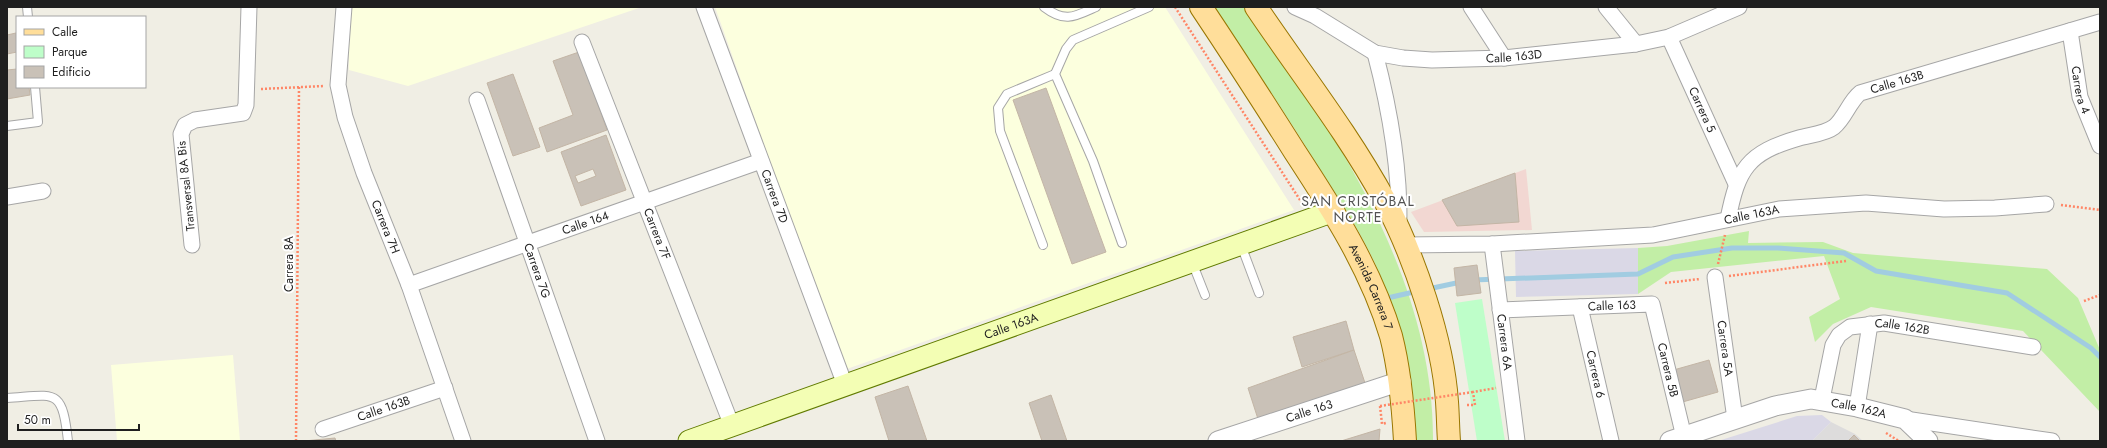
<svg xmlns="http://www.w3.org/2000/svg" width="2107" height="448" viewBox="0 0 2107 448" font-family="Jost,sans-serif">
<rect width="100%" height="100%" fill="#f0eee4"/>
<polygon fill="#dddcdc" points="1831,422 1855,434 1863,441 1812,441"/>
<polygon fill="#f2d7d2" points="1526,169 1532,230 1424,232 1411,212"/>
<g fill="#fcffde">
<polygon points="348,7 642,7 408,86 349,70"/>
<polygon points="715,7 1165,7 1294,210 844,370"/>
<polygon points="233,355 240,441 117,441 111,365"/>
</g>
<g fill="#c2eea6">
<path d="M1214,7H1244C1273,51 1305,92 1333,137C1389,229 1434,332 1433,441H1416C1414,390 1404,341 1387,293C1372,249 1345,208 1320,169C1286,114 1250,60 1214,7Z"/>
<polygon points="1749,231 1748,243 1823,242 1853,253 2047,269 2078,298 2100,350 2100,412 2023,331 1871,307 1833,324 1815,342 1809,317 1840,299 1824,256 1671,272 1638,294 1638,248 1667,246"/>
</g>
<polygon fill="#befec9" points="1482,299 1505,441 1477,441 1455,303"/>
<g fill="#dad8e6">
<polygon points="1638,248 1638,294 1516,297 1515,251"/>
<polygon points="1822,415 1831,422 1812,441 1718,441 1797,416"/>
</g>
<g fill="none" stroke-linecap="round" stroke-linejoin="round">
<g stroke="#a1cce1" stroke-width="5">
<polyline points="1473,280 1638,274 1673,257 1732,248 1778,248 1844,253 1876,271 2007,293 2091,348 2100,357"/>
<polyline points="1428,289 1461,282"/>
<polyline points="1383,299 1418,291"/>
</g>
</g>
<g fill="#c9c1b7" stroke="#c3b5a5" fill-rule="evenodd">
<polygon points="16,33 17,52 7,54 7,35"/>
<polygon points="579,52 607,130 547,152 539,128 573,115 553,61"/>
<polygon points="17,69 17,87 29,87 30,95 7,99 7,70"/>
<polygon points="513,74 540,147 513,156 487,83"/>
<polygon points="1046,88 1106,252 1072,264 1013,100"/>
<path d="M606,135L626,190L581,206L561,152ZM593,169L596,176L578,183L575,176Z"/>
<polygon points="1515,173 1519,222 1457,226 1442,200"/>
<polygon points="1477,265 1481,293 1457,296 1454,268"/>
<polygon points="1346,321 1354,350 1302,367 1293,337"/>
<polygon points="1354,350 1366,386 1258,419 1248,388"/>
<polygon points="1709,360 1718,392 1679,403 1670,371"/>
<polygon points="908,386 927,441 889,441 875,397"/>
<polygon points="1051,395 1067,441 1042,441 1029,403"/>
<polygon points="1380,429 1379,441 1341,441"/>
<polygon points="1854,435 1860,441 1848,441"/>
<polygon points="335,438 336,441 304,441"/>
</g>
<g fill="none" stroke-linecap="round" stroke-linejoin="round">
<g stroke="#a6a6a6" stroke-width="10">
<g id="service">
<polyline points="27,7 28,17"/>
<path d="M1044,7C1065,23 1074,17 1096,7"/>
<polyline points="7,126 38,122 35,87"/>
<polyline points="1122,243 1093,161 1055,74 1066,49 1073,40 1149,7"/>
<polyline points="1043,245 1000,131 998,108 1007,94 1055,74"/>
<polyline points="1241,245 1259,293"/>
<polyline points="1192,262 1205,295"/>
<path d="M7,398C56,395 62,387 68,441"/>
</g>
</g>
<g stroke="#a6a6a6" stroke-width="17">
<g id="minor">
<path id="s1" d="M344,7L338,85L345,117L364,173L409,285L463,441"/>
<path id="s2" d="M704,7L845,385"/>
<path id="s3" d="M1295,7L1315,16L1375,53L1403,58L1432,60L1504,58L1636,44L1669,37L1739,7"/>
<polyline points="1471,7 1504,58"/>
<polyline points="1606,7 1636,44"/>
<path id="s4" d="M2070,31L2080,97L2100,146"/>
<path id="s5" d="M1669,37L1736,184"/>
<path id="s6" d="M582,42L732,426"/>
<path d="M1375,53C1390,110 1400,166 1399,225"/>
<path id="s7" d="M477,100L597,441"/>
<polyline points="7,197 43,191"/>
<path id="s8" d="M1728,219C1738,169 1747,153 1799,138C1809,135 1825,134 1834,127C1845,118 1849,102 1860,93L2100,22"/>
<path id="s9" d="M1492,244L1517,441"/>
<polyline points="192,245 181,134 185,125 195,120 243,113 246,105 249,7"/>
<path id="s10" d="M1404,245L1492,244L1653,235L1779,209L1866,203L1944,209L1995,208L2046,204"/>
<path id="s11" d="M1715,277L1735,419"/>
<path id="s12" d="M409,285L761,161"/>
<path id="s13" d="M1580,307L1611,441"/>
<path id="s14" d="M1500,310L1652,304L1684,437"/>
<path id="s15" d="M1822,399L1833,345L1839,335L1850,327L1884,323L2033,347"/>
<polyline points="1857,407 1870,324"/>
<polyline points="1905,419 2052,441"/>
<path id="s16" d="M323,429L445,388"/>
</g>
</g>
<g stroke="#a6a6a6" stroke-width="21">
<g id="tertiary">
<path id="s17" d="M1218,441L1401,381"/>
<path id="s18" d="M1670,441L1775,406L1811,399L1857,407L1905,419L1928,441"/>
</g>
</g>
<g stroke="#617b00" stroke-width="23">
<g id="secondary">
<path id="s19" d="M689,441L1334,211"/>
</g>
</g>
<g stroke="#997600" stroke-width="24">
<g id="primary">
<path id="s20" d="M1201,7C1233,55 1264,103 1295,152C1333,210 1371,269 1391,336C1400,371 1403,405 1405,441"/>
<path d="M1256,7C1299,71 1348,133 1385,201C1414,256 1443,340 1447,402C1448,415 1448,428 1449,441"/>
</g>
</g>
<g stroke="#ff8666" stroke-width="2.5" stroke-dasharray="2 2" stroke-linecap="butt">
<polyline points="1175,7 1302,203"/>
<polyline points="261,89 324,86"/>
<polyline points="2061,205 2100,210"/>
<polyline points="1718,264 1725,235"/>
<polyline points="1729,276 1846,261"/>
<polyline points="1665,283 1700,279"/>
<polyline points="2084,301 2100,295"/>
<polyline points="1467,405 1475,405 1473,392 1496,388"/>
<polyline points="1380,406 1382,424 1386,423"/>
<polyline points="1886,433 1899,441"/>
<polyline points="296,441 299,87"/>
</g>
<use href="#service" stroke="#fff" stroke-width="8"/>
<use href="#minor" stroke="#fff" stroke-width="15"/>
<use href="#tertiary" stroke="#fff" stroke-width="19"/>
<use href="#secondary" stroke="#f3feb4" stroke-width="21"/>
<use href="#primary" stroke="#ffde9a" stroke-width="22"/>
<polyline stroke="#ff8666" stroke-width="2.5" stroke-dasharray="2 2" stroke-linecap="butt" points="1380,406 1473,392"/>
</g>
<g text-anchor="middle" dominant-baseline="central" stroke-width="4" stroke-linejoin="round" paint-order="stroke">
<g font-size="12" fill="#1f1f1f" stroke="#fff">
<text stroke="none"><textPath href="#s3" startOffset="232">Calle 163D</textPath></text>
<text stroke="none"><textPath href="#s8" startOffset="235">Calle 163B</textPath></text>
<text stroke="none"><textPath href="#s4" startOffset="60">Carrera 4</textPath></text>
<text stroke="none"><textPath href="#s5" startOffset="80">Carrera 5</textPath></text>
<text transform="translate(186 186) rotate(-96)">Transversal 8A Bis</text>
<text stroke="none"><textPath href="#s2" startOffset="202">Carrera 7D</textPath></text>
<text stroke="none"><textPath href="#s10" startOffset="350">Calle 163A</textPath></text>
<text stroke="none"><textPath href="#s12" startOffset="187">Calle 164</textPath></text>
<text stroke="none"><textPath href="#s1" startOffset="228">Carrera 7H</textPath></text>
<text stroke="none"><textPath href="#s6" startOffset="206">Carrera 7F</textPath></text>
<text transform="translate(289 264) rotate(-90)">Carrera 8A</text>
<text stroke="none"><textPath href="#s7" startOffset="181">Carrera 7G</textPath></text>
<text stroke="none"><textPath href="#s20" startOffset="328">Avenida Carrera 7</textPath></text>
<text stroke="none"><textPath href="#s14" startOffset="112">Calle 163</textPath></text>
<text stroke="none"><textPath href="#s19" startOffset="342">Calle 163A</textPath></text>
<text stroke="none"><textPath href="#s15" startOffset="133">Calle 162B</textPath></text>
<text stroke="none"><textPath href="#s9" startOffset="99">Carrera 6A</textPath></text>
<text stroke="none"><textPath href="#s11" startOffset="72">Carrera 5A</textPath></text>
<text stroke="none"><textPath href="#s14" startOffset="220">Carrera 5B</textPath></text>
<text stroke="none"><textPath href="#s13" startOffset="69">Carrera 6</textPath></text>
<text stroke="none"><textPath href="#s18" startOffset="196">Calle 162A</textPath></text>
<text stroke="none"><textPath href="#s16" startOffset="64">Calle 163B</textPath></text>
<text stroke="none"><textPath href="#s17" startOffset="96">Calle 163</textPath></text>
</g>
<g font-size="14" letter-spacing="1" fill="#525252" stroke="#fff">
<text x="1358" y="201">SAN CRISTÓBAL<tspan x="1358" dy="16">NORTE</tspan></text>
</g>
</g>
<rect width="2107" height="448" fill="none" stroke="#1f1f1f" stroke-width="16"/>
<rect x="16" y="16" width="130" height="72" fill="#ffffff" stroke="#a5a5a5"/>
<rect x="24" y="29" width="20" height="6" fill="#ffde9a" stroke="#a5a5a5"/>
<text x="52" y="36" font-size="12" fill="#1f1f1f">Calle</text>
<rect x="24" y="46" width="20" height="12" fill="#befec9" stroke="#a5a5a5"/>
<text x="52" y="56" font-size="12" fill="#1f1f1f">Parque</text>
<rect x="24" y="66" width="20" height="12" fill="#c9c1b7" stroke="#a5a5a5"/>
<text x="52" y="76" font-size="12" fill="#1f1f1f">Edificio</text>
<path d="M18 424v6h121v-6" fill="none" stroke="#1f1f1f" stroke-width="2"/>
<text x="24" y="424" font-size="12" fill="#1f1f1f" stroke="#ffffff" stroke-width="3" paint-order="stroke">50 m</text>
</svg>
